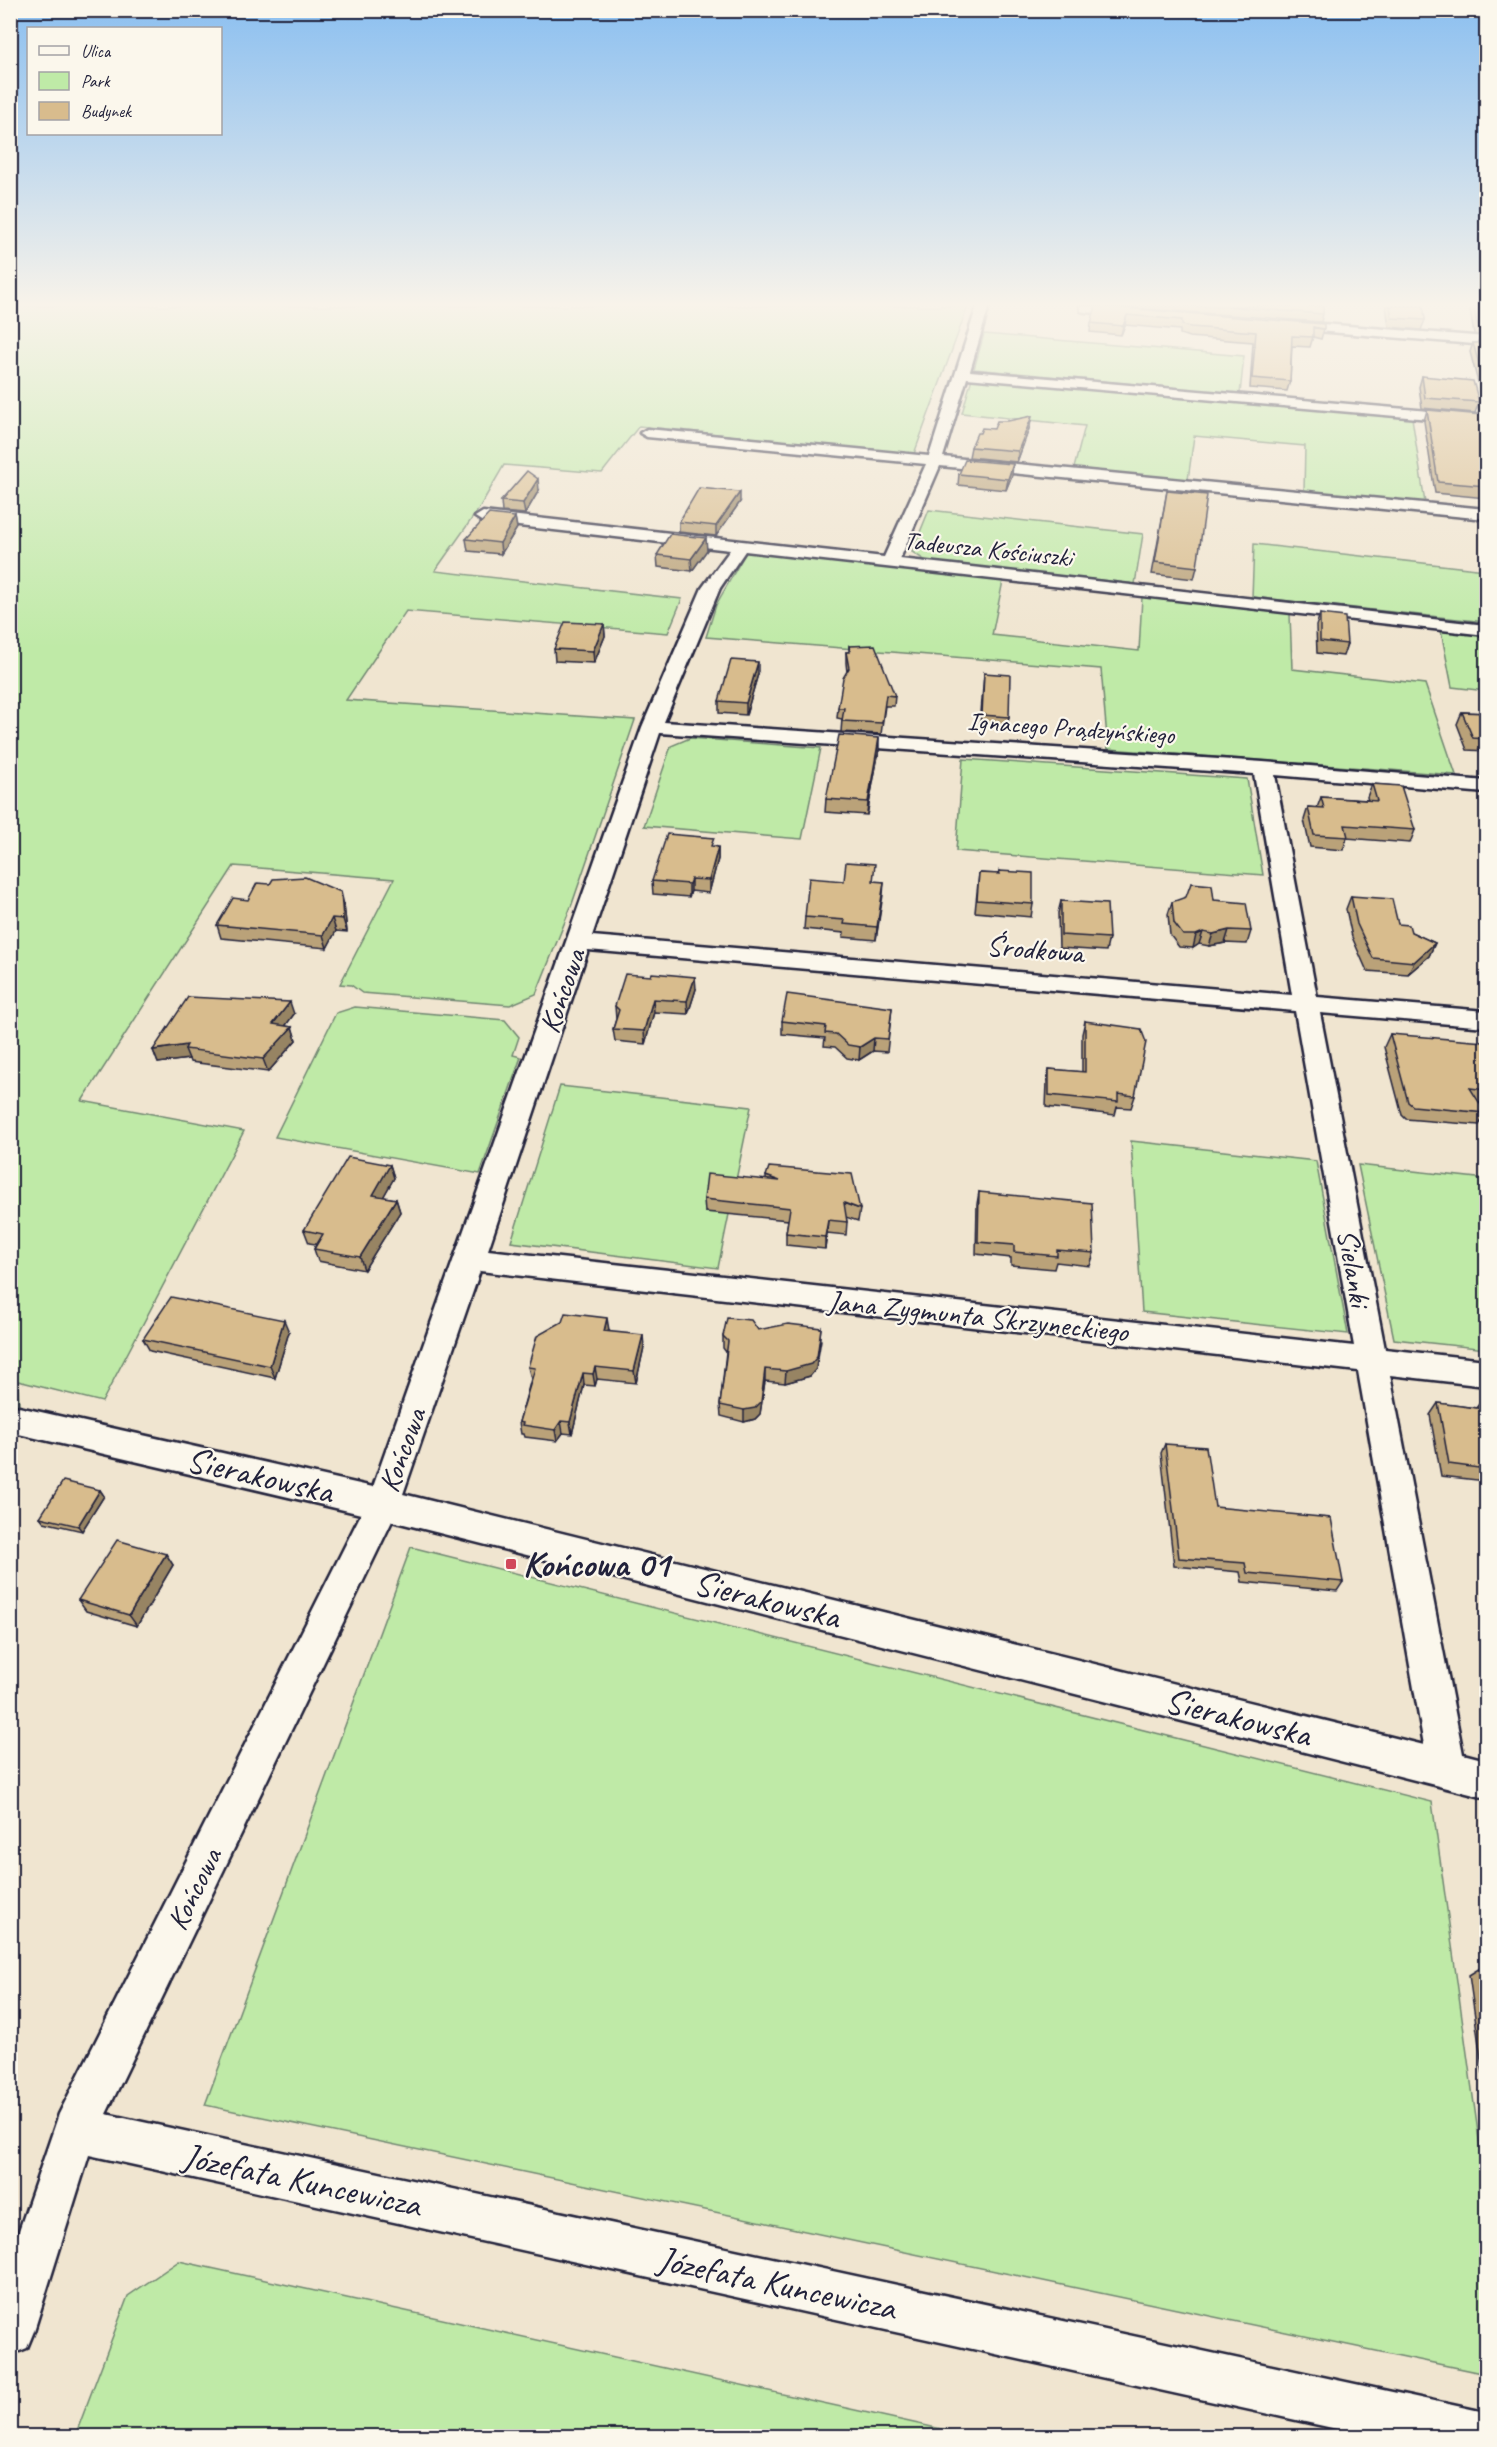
<svg xmlns="http://www.w3.org/2000/svg" width="1497" height="2447" viewBox="0 0 1497 2447" font-family="Caveat,sans-serif">
<rect width="100%" height="100%" fill="#f0e5d0"/>
<filter id="ink" filterUnits="userSpaceOnUse"><feTurbulence type="fractalNoise" baseFrequency=".0167" numOctaves="2"/><feDisplacementMap in="SourceGraphic" scale="12" xChannelSelector="R" yChannelSelector="G"/><feConvolveMatrix kernelMatrix="1 2 1 2 8 2 1 2 1" color-interpolation-filters="sRGB"/></filter>
<g filter="url(#ink)">
<g fill="#bfeaa7" stroke="#708671" stroke-width="1.5">
<polygon points="11,306 968,306 914,454 639,426 602,473 504,465 478,510 435,571 682,599 668,633 406,611 346,700 635,720 572,904 536,994 510,1005 362,993 351,985 340,984 394,879 234,866 82,1101 244,1131 102,1402 18,1381 19,1405 11,1403"/>
<polygon points="984,334 1244,356 1240,394 974,369"/>
<polygon points="972,378 1412,418 1425,503 1304,491 1305,446 1194,436 1188,480 1074,468 1085,426 962,413"/>
<polygon points="929,510 1143,534 1135,584 926,561 912,552"/>
<polygon points="1254,544 1485,570 1486,622 1252,597"/>
<polygon points="746,552 1003,581 992,635 1139,651 1142,597 1290,614 1292,669 1425,684 1456,775 1108,749 1101,669 706,637 716,605"/>
<polygon points="1441,631 1486,636 1486,691 1452,687"/>
<polygon points="690,738 821,748 802,839 644,826 671,746"/>
<polygon points="963,759 1247,779 1263,875 956,851"/>
<polygon points="355,1007 505,1020 519,1037 513,1055 521,1057 480,1174 275,1137 336,1013"/>
<polygon points="560,1086 751,1107 718,1268 511,1242"/>
<polygon points="1131,1141 1316,1161 1348,1334 1142,1312"/>
<polygon points="1358,1165 1486,1179 1486,1349 1394,1339"/>
<polygon points="411,1547 1432,1802 1486,2190 1486,2374 205,2105"/>
<polygon points="179,2261 973,2436 75,2436 128,2296"/>
</g>
<g fill="none" stroke-linecap="round" stroke-linejoin="round">
<g stroke="#22223b" stroke-width="5">
<g id="street">
<path d="M977,306H989L970,371L1486,416V424L967,378L943,457L1486,509V519L940,466L900,559L1486,625V635L745,551L720,588L664,722L1263,762L1486,781V793L1275,775L1317,997L1486,1011V1027L1320,1013L1385,1349L1486,1360V1386L1390,1375L1463,1754L1486,1760V1798L392,1521L106,2114L1480,2411L1486,2414V2436H1369L89,2155L34,2331L27,2348L10,2355V2257L59,2114L361,1514L10,1432V1405L373,1487L642,727L702,588L730,550L483,522L475,517L483,512L884,557L926,464L647,437L640,433L647,429L929,456ZM660,733L1254,774L1292,995L592,936ZM588,950L1295,1011L1354,1346L488,1250ZM480,1271L1358,1371L1424,1745L403,1494Z"/>
<polygon points="1080,306 1132,308 1138,312 1132,316 1085,312 1081,311"/>
<polygon points="1285,321 1486,337 1486,345 1281,328 1279,325"/>
</g>
</g>
<use href="#street" fill="#fbf7ec" fill-rule="evenodd"/>
</g>
<g fill="#baa279" stroke="#22223b" stroke-width="1.5">
<polygon points="1101,306 1324,329 1321,339 1313,337 1310,347 1292,346 1290,381 1287,391 1250,388 1253,342 1189,337 1180,334 1180,330 1125,325 1121,335 1090,332 1091,323"/>
<polygon points="1108,306 1323,306 1323,314 1321,322"/>
<polygon points="1386,306 1423,306 1425,320 1421,330 1389,327"/>
<polygon points="1472,306 1486,306 1486,337 1474,334 1470,311"/>
<polygon points="1480,337 1486,337 1486,409 1485,409 1470,352 1473,343 1477,343"/>
<polygon points="1422,376 1479,402 1475,413 1422,408 1419,387"/>
<polygon points="1427,410 1486,434 1486,498 1435,493 1424,421"/>
<polygon points="1030,426 1017,462 969,457 971,447 980,433 994,429"/>
<polygon points="959,474 1012,475 1006,490 958,485"/>
<polygon points="539,490 525,514 502,512 501,501"/>
<polygon points="1167,491 1197,567 1194,579 1152,574"/>
<polygon points="740,502 716,536 679,532 679,522"/>
<polygon points="515,517 517,528 501,554 468,551 466,539"/>
<polygon points="707,550 692,571 658,567 657,555"/>
<polygon points="1320,614 1347,644 1343,656 1317,653 1316,626"/>
<polygon points="604,624 605,636 594,663 555,661 554,649"/>
<polygon points="849,646 895,696 894,706 885,706 881,734 841,732 842,719 837,718 838,708 847,672 846,663 846,652 849,652"/>
<polygon points="984,673 1009,717 1007,728 980,726"/>
<polygon points="758,674 746,715 719,713 719,701"/>
<polygon points="1462,712 1486,713 1486,751 1467,750 1457,724"/>
<polygon points="879,750 867,815 825,812 826,799"/>
<polygon points="1372,784 1415,830 1410,843 1347,838 1343,850 1310,847 1304,820 1308,807 1317,808 1321,797 1368,800 1367,797"/>
<polygon points="714,846 718,847 718,859 709,893 691,891 689,897 653,894 652,881"/>
<polygon points="999,871 1033,904 1031,917 975,912 979,873 999,874"/>
<polygon points="844,881 884,882 876,940 843,937 844,933 804,929 805,917"/>
<polygon points="1351,896 1411,932 1435,943 1429,956 1408,974 1367,971 1352,937 1346,909"/>
<polygon points="1214,900 1251,931 1247,944 1225,943 1209,946 1199,944 1193,948 1179,947 1170,935 1168,914 1172,902"/>
<polygon points="1061,901 1109,938 1106,951 1059,948 1058,913"/>
<polygon points="344,905 347,932 336,931 327,948 221,938 217,925"/>
<polygon points="696,989 688,1014 654,1012 645,1044 615,1041 613,1029 616,1019 615,1006"/>
<polygon points="892,1008 887,1052 873,1051 859,1060 847,1058 835,1047 824,1046 825,1038 782,1034 782,1021"/>
<polygon points="294,1014 285,1026 292,1027 296,1040 268,1072 190,1062 189,1059 158,1063 153,1050"/>
<polygon points="1085,1021 1135,1096 1131,1108 1117,1107 1115,1115 1046,1107 1047,1082 1049,1069 1082,1072 1082,1034"/>
<polygon points="1390,1034 1486,1050 1486,1103 1480,1102 1486,1113 1479,1125 1406,1119 1402,1115 1384,1047"/>
<polygon points="390,1165 394,1178 383,1197 396,1199 400,1212 364,1270 318,1261 314,1249 316,1244 309,1243 304,1230"/>
<polygon points="766,1176 860,1209 858,1221 846,1217 847,1222 846,1235 827,1233 825,1249 786,1245 786,1233 788,1220 705,1212 704,1199 766,1180"/>
<polygon points="979,1192 1094,1253 1090,1266 1056,1262 1054,1269 1011,1265 1011,1258 976,1254 977,1204"/>
<polygon points="609,1330 609,1331 644,1347 636,1383 597,1379 595,1386 584,1385 572,1434 563,1433 557,1441 525,1437 524,1434 521,1434 519,1422 531,1379 528,1367"/>
<polygon points="758,1330 821,1340 816,1369 810,1376 785,1383 765,1381 760,1414 755,1419 744,1422 721,1416 720,1405 726,1352 723,1348 723,1336"/>
<polygon points="289,1332 275,1378 150,1351 143,1339"/>
<polygon points="1483,1399 1486,1400 1486,1481 1441,1476 1430,1415 1438,1403 1476,1408"/>
<polygon points="1165,1444 1215,1507 1343,1582 1337,1591 1242,1582 1240,1572 1174,1566 1161,1453"/>
<polygon points="100,1490 104,1496 82,1531 44,1522 40,1517"/>
<polygon points="166,1554 173,1565 137,1626 86,1611 78,1600"/>
<polygon points="1486,1623 1486,1668 1481,1666 1483,1628"/>
<polygon points="1485,1965 1486,1965 1486,2074 1483,2073 1469,1975"/>
</g>
<g fill="#978463" stroke="#22223b" stroke-width="1.5">
<polygon points="1127,315 1125,325 1121,335 1123,326"/>
<polygon points="1032,416 1030,426 1017,462 1018,451"/>
<polygon points="1013,464 1012,475 1006,490 1008,479"/>
<polygon points="538,479 539,490 525,514 523,503"/>
<polygon points="740,492 740,502 716,536 716,526"/>
<polygon points="515,517 517,528 501,554 500,543"/>
<polygon points="706,538 707,550 692,571 691,559"/>
<polygon points="604,624 605,636 594,663 593,651"/>
<polygon points="758,662 758,674 746,715 746,703"/>
<polygon points="879,738 879,750 867,815 868,802"/>
<polygon points="718,847 718,859 709,893 709,880"/>
<polygon points="691,879 691,891 689,897 689,884"/>
<polygon points="884,882 883,895 876,940 877,927"/>
<polygon points="341,892 344,905 347,932 343,919"/>
<polygon points="332,918 336,931 327,948 323,935"/>
<polygon points="1229,930 1225,943 1209,946 1213,934"/>
<polygon points="1203,932 1199,944 1193,948 1196,935"/>
<polygon points="1435,943 1429,956 1408,974 1414,962"/>
<polygon points="695,977 696,989 688,1014 687,1001"/>
<polygon points="653,999 654,1012 645,1044 644,1031"/>
<polygon points="290,1002 294,1014 278,1036 273,1024"/>
<polygon points="292,1027 296,1040 268,1072 263,1059"/>
<polygon points="874,1038 873,1051 859,1060 860,1047"/>
<polygon points="187,1045 185,1049 189,1059 158,1063 153,1050"/>
<polygon points="390,1165 394,1178 377,1208 373,1195"/>
<polygon points="396,1199 400,1212 364,1270 360,1257"/>
<polygon points="828,1220 827,1233 825,1249 825,1237"/>
<polygon points="607,1318 609,1330 606,1343 604,1331"/>
<polygon points="284,1320 289,1332 275,1378 270,1366"/>
<polygon points="821,1328 816,1369 810,1376 785,1383 786,1371"/>
<polygon points="643,1335 644,1347 636,1383 634,1371"/>
<polygon points="595,1367 597,1379 595,1386 593,1374"/>
<polygon points="765,1369 765,1381 760,1414 755,1419 744,1422 744,1410"/>
<polygon points="583,1373 584,1385 572,1434 570,1422"/>
<polygon points="561,1421 563,1433 557,1441 555,1430"/>
<polygon points="100,1490 104,1496 82,1531 78,1526"/>
<polygon points="166,1554 173,1565 137,1626 129,1615"/>
</g>
<g fill="#d8bc8d" stroke="#22223b" stroke-width="1.5">
<polygon points="1096,306 1324,324 1324,329 1313,327 1313,337 1292,336 1290,381 1252,378 1256,332 1191,327 1182,325 1182,320 1127,315 1123,326 1091,323"/>
<polygon points="1222,306 1323,306 1323,314"/>
<polygon points="1390,306 1423,306 1425,320 1392,318"/>
<polygon points="1474,306 1486,306 1486,326 1477,324"/>
<polygon points="1480,337 1486,337 1486,389 1473,343 1481,343"/>
<polygon points="1422,376 1473,381 1479,402 1425,398"/>
<polygon points="1427,410 1482,415 1486,434 1486,486 1438,482"/>
<polygon points="1032,416 1018,451 971,447 977,433 980,433 982,428 994,429 997,421 1008,421"/>
<polygon points="965,460 1013,464 1008,479 959,474"/>
<polygon points="527,471 538,479 523,503 501,501"/>
<polygon points="699,488 740,492 716,526 679,522"/>
<polygon points="1167,491 1207,495 1197,567 1155,562"/>
<polygon points="489,514 515,517 500,543 466,539"/>
<polygon points="670,534 706,538 691,559 657,555"/>
<polygon points="1320,614 1345,617 1347,644 1320,641"/>
<polygon points="565,622 604,624 593,651 554,649"/>
<polygon points="875,645 895,696 886,695 882,723 842,721 844,708 838,708 843,678 849,668 846,652 850,652 849,646"/>
<polygon points="731,660 758,662 746,703 719,701"/>
<polygon points="984,673 1010,675 1009,717 982,715"/>
<polygon points="1462,712 1486,713 1486,739 1473,738"/>
<polygon points="839,735 879,738 868,802 826,799"/>
<polygon points="1372,784 1401,786 1415,830 1345,825 1348,837 1314,835 1308,807 1324,808 1321,797 1377,801"/>
<polygon points="667,834 714,838 711,846 718,847 709,880 691,879 689,884 652,881"/>
<polygon points="846,862 875,864 873,881 884,882 877,927 844,924 845,920 805,917 809,878 844,881"/>
<polygon points="999,871 1033,873 1033,904 977,900 979,873 1000,874"/>
<polygon points="305,877 341,892 343,919 332,918 323,935 217,925 233,898 248,900 257,883 270,884 273,879"/>
<polygon points="1191,883 1212,885 1214,900 1246,903 1251,931 1229,930 1213,934 1203,932 1196,935 1183,935 1174,923 1172,902 1186,897"/>
<polygon points="1351,896 1392,899 1398,924 1409,925 1411,932 1435,943 1414,962 1373,958 1357,924"/>
<polygon points="1061,901 1107,904 1109,938 1061,935"/>
<polygon points="652,973 695,977 687,1001 653,999 644,1031 613,1029 619,1010 615,1006 625,974 651,976"/>
<polygon points="787,994 892,1008 888,1039 874,1038 860,1047 848,1045 836,1034 825,1033 826,1026 782,1021"/>
<polygon points="188,997 290,1002 273,1024 292,1027 263,1059 185,1049 187,1045 153,1050"/>
<polygon points="1085,1021 1141,1029 1146,1042 1135,1096 1118,1094 1118,1102 1049,1095 1049,1069 1085,1072"/>
<polygon points="1390,1034 1484,1042 1486,1050 1486,1090 1470,1088 1486,1113 1413,1106 1408,1102"/>
<polygon points="348,1157 390,1165 373,1195 396,1199 360,1257 314,1249 323,1234 304,1230"/>
<polygon points="769,1167 852,1174 860,1209 844,1203 847,1222 828,1220 825,1237 786,1233 790,1208 704,1199 707,1174 780,1181 766,1176"/>
<polygon points="979,1192 1092,1203 1094,1253 1057,1250 1057,1256 1014,1252 1014,1245 978,1242"/>
<polygon points="171,1297 284,1320 270,1366 143,1339"/>
<polygon points="565,1313 607,1318 604,1331 643,1335 634,1371 595,1367 593,1374 583,1373 570,1422 561,1421 555,1430 522,1425 523,1423 519,1422 535,1368 528,1367 537,1336 562,1322"/>
<polygon points="727,1318 751,1320 758,1330 788,1324 821,1328 817,1357 811,1364 786,1371 765,1369 761,1402 755,1408 744,1410 720,1405 728,1341 723,1336"/>
<polygon points="1483,1399 1486,1400 1486,1469 1449,1464 1438,1403 1485,1409"/>
<polygon points="1165,1444 1206,1447 1215,1507 1331,1518 1343,1582 1247,1573 1245,1563 1179,1558"/>
<polygon points="63,1481 100,1490 78,1526 40,1517"/>
<polygon points="117,1540 166,1554 129,1615 78,1600"/>
</g>
</g>
<linearGradient id="sky" x2="0" y2="1"><stop stop-color="#8bbff0"/><stop offset="0.47" stop-color="#f8f3ea"/><stop offset="1" stop-color="#f8f3ea" stop-opacity="0"/></linearGradient>
<rect width="1497" height="648" fill="url(#sky)"/>
<rect fill="#d1495b" stroke="#fbf7ec" stroke-width="2" x="505" y="1558" width="12" height="12" rx="3"/>
<g text-anchor="middle" dominant-baseline="central" stroke-width="4.5" stroke-linejoin="round" paint-order="stroke">
<g font-size="26" fill="#22223b" stroke="#fbf7ec">
<text transform="translate(988 549) rotate(6)">Tadeusza Kościuszki</text>
<text transform="translate(1071 728) rotate(4)">Ignacego Prądzyńskiego</text>
</g>
<g font-size="30" fill="#22223b" stroke="#fbf7ec">
<text transform="translate(1035 949) rotate(5)">Środkowa</text>
<text transform="translate(562 991) rotate(-71)">Końcowa</text>
<text transform="translate(1354 1268) rotate(80)">Sielanki</text>
<text transform="translate(978 1316) rotate(6)">Jana Zygmunta Skrzyneckiego</text>
<text transform="translate(402 1450) rotate(-70)">Końcowa</text>
<text transform="translate(194 1889) rotate(-64)">Końcowa</text>
</g>
<g font-size="36" fill="#22223b" stroke="#fbf7ec">
<text transform="translate(260 1475) rotate(13)">Sierakowska</text>
<text transform="translate(767 1599) rotate(14)">Sierakowska</text>
<text transform="translate(1238 1717) rotate(14)">Sierakowska</text>
<text transform="translate(302 2180) rotate(12)">Józefata Kuncewicza</text>
<text transform="translate(777 2283) rotate(12)">Józefata Kuncewicza</text>
</g>
<g font-size="36" font-weight="bold" fill="#22223b" stroke="#fbf7ec" text-anchor="start">
<text x="523" y="1564">Końcowa 01</text>
</g>
</g>
<rect width="1497" height="2447" fill="none" stroke="#fbf7ec" stroke-width="36"/>
<rect x="18" y="18" width="1461" height="2411" fill="none" stroke="#22223b" stroke-width="2" filter="url(#ink)"/>
<rect x="27" y="27" width="195" height="108" fill="#fbf7ec" stroke="#a4a2a5" stroke-width="1.5"/>
<rect x="39" y="46" width="30" height="9" fill="#fbf7ec" stroke="#a4a2a5" stroke-width="1.5"/>
<text x="81" y="57" font-size="18" fill="#22223b">Ulica</text>
<rect x="39" y="72" width="30" height="18" fill="#bfeaa7" stroke="#a4a2a5" stroke-width="1.5"/>
<text x="81" y="87" font-size="18" fill="#22223b">Park</text>
<rect x="39" y="102" width="30" height="18" fill="#d8bc8d" stroke="#a4a2a5" stroke-width="1.5"/>
<text x="81" y="117" font-size="18" fill="#22223b">Budynek</text>
</svg>
